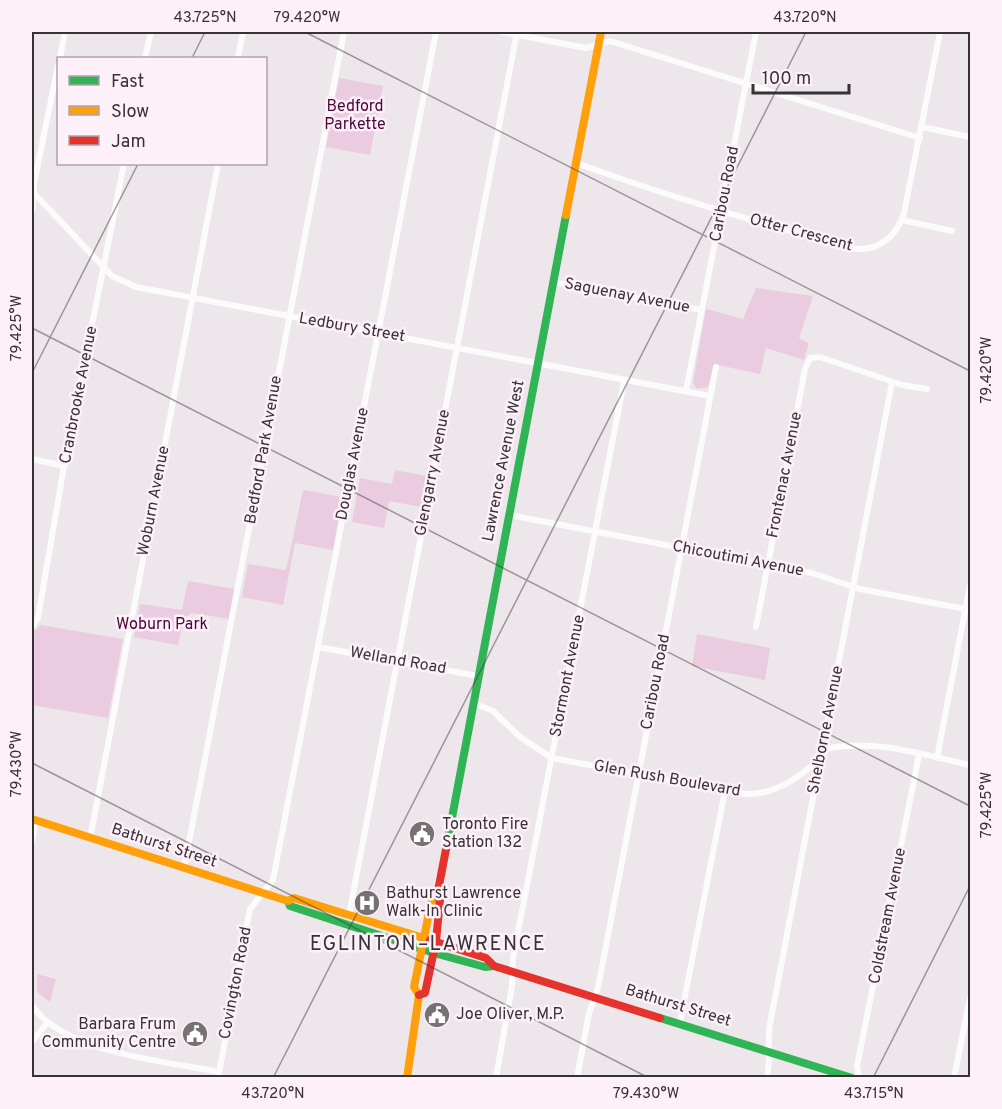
<svg xmlns="http://www.w3.org/2000/svg" width="1002" height="1109" viewBox="0 0 1002 1109" font-family="Overpass,sans-serif">
<rect width="100%" height="100%" fill="#ede6ea"/>
<g fill="#ebcbdf">
<polygon points="339,78 383,86 370,155 326,147"/>
<polygon points="756,288 813,296 799,338 809,343 804,360 766,348 760,374 714,364 708,387 697,389 693,382 706,309 743,319"/>
<polygon points="395,470 427,476 421,507 389,501 384,528 352,522 360,478 392,484"/>
<polygon points="303,490 342,497 333,550 295,543 283,605 242,597 248,564 286,570"/>
<polygon points="188,581 235,589 229,619 192,613 184,618 178,645 134,637 140,604 182,610"/>
<polygon points="41,625 123,639 108,718 32,705 32,633"/>
<polygon points="697,634 770,648 765,680 692,666"/>
<polygon points="37,974 56,979 50,1002 37,992"/>
</g>
<g fill="none" stroke-linecap="round" stroke-linejoin="round">
<g stroke="#fcfbfc" stroke-width="6">
<polyline points="502,32 586,48 610,41 920,138"/>
<polyline points="60,58 65,32"/>
<polyline points="145,58 151,32"/>
<polyline points="238,58 243,32"/>
<polyline points="922,127 970,137"/>
<path d="M576,163C648,189 721,212 795,232C815,238 841,250 862,249C884,248 898,232 904,213L940,32"/>
<polyline points="32,191 112,276 136,287 710,396"/>
<polyline points="32,212 34,184 58,65"/>
<polyline points="902,220 952,231"/>
<polyline points="553,282 701,310"/>
<polyline points="686,391 756,32"/>
<polyline points="32,459 64,466"/>
<polyline points="509,515 812,573 860,589 965,609"/>
<polyline points="32,627 38,618 64,466 124,164"/>
<polyline points="756,627 805,369 810,358 820,357 902,385 927,389"/>
<polyline points="318,647 478,676"/>
<path d="M473,703L493,711L520,737L552,758L745,794C779,795 808,772 829,748C875,739 925,755 970,765"/>
<polyline points="937,758 970,585"/>
<polyline points="90,839 218,164"/>
<polyline points="32,841 36,821"/>
<polyline points="184,868 344,32"/>
<polyline points="349,915 517,32"/>
<path d="M32,1005C63,1053 165,1061 219,1072"/>
<polyline points="680,1022 725,791"/>
<polyline points="32,1042 46,1024"/>
<polyline points="218,1078 250,909 273,880 436,32"/>
<polyline points="496,1078 512,986 513,958 624,381"/>
<polyline points="577,1078 589,1013 598,988 716,367"/>
<path d="M767,1078C771,1059 767,1042 770,1024L892,382"/>
<polyline points="859,1078 857,1066 919,755"/>
<polyline points="954,1078 970,998"/>
</g>
<g stroke="#30b455" stroke-width="8">
<polyline points="447,844 566,215"/>
<polyline points="288,901 290,906 434,953 485,967 494,966"/>
<polyline points="660,1018 852,1078"/>
</g>
<g stroke="#ff9f0a" stroke-width="8">
<polyline points="566,215 601,32"/>
<polyline points="32,819 288,901 294,898 430,940"/>
<polyline points="407,1078 419,995 414,987 431,903 437,896"/>
</g>
<g stroke="#e5322d" stroke-width="8">
<polyline points="430,940 486,958 494,966 660,1018"/>
<polyline points="419,995 425,993 436,941 440,900 437,896 447,844"/>
</g>
</g>
<path fill="none" stroke="#373235" stroke-width="1.5" stroke-opacity="0.45" d="M305,32L970,371M192,58L205,32M32,328L970,806M32,373L138,164M32,763L649,1078M273,1078L806,32M873,1078L970,886"/>
<defs>
<g id="civic-disc" transform="scale(1.35)"><circle r="9.5" fill="#777174" stroke="#fdf0f8"/><path d="M-.6-6.5H3V-4.5H.6V-3L4-1V1h2V6H-6V1h2V-1L-.6-3ZM-1.2 2.5V6h2.4V2.5Z" fill="#fff"/></g>
<g id="hospital-disc" transform="scale(1.35)"><circle r="9.5" fill="#777174" stroke="#fdf0f8"/><path d="M-5-5h3v3.5h4V-5h3V5h-3V1.5h-4V5h-3Z" fill="#fff"/></g>
</defs>
<g fill-rule="evenodd">
<use href="#civic-disc" x="422" y="834"/>
<use href="#hospital-disc" x="367" y="903"/>
<use href="#civic-disc" x="437" y="1015"/>
<use href="#civic-disc" x="195" y="1034"/>
</g>
<g text-anchor="middle" dominant-baseline="central" stroke-width="5" stroke-linejoin="round" paint-order="stroke">
<g font-size="16" fill="#4c053b" stroke="#fdf0f8">
<text x="355" y="107">Bedford<tspan x="355" dy="18">Parkette</tspan></text>
<text x="162" y="625">Woburn Park</text>
</g>
<g font-size="16" fill="#373235" stroke="#fdf0f8">
<text transform="translate(725 194) rotate(-79)">Caribou Road</text>
<text transform="translate(801 233) rotate(15)">Otter Crescent</text>
<text transform="translate(627 296) rotate(11)">Saguenay Avenue</text>
<text transform="translate(352 328) rotate(10)">Ledbury Street</text>
<text transform="translate(79 395) rotate(-79)">Cranbrooke Avenue</text>
<text transform="translate(264 450) rotate(-80)">Bedford Park Avenue</text>
<text transform="translate(504 461) rotate(-79)">Lawrence Avenue West</text>
<text transform="translate(353 464) rotate(-79)">Douglas Avenue</text>
<text transform="translate(433 473) rotate(-79)">Glengarry Avenue</text>
<text transform="translate(785 475) rotate(-79)">Frontenac Avenue</text>
<text transform="translate(154 501) rotate(-79)">Woburn Avenue</text>
<text transform="translate(738 559) rotate(11)">Chicoutimi Avenue</text>
<text transform="translate(398 661) rotate(10)">Welland Road</text>
<text transform="translate(568 676) rotate(-79)">Stormont Avenue</text>
<text transform="translate(656 682) rotate(-79)">Caribou Road</text>
<text transform="translate(826 730) rotate(-79)">Shelborne Avenue</text>
<text transform="translate(667 779) rotate(10)">Glen Rush Boulevard</text>
<text transform="translate(164 846) rotate(18)">Bathurst Street</text>
<text transform="translate(888 916) rotate(-79)">Coldstream Avenue</text>
<text transform="translate(236 983) rotate(-79)">Covington Road</text>
<text transform="translate(678 1006) rotate(17)">Bathurst Street</text>
</g>
<g font-size="16" fill="#373235" stroke="#fdf0f8" text-anchor="start">
<text x="442" y="825">Toronto Fire<tspan x="442" dy="18">Station 132</tspan></text>
<text x="386" y="894">Bathurst Lawrence<tspan x="386" dy="18">Walk-In Clinic</tspan></text>
<text x="456" y="1015">Joe Oliver, M.P.</text>
<text x="176" y="1025" text-anchor="end">Barbara Frum<tspan x="176" dy="18">Community Centre</tspan></text>
</g>
<g font-size="20" letter-spacing="1.5" fill="#373235" stroke="#fdf0f8">
<text x="428" y="945">EGLINTON–LAWRENCE</text>
</g>
</g>
<rect width="1002" height="1109" fill="none" stroke="#fdf0f8" stroke-width="66"/>
<rect x="57" y="57" width="210" height="108" fill="#fdf0f8" stroke="#aea4aa" stroke-width="1.5"/>
<rect x="69" y="76" width="30" height="9" fill="#30b455" stroke="#aea4aa" stroke-width="1.5"/>
<text x="111" y="87" font-size="18" fill="#373235">Fast</text>
<rect x="69" y="106" width="30" height="9" fill="#ff9f0a" stroke="#aea4aa" stroke-width="1.5"/>
<text x="111" y="117" font-size="18" fill="#373235">Slow</text>
<rect x="69" y="136" width="30" height="9" fill="#e5322d" stroke="#aea4aa" stroke-width="1.5"/>
<text x="111" y="147" font-size="18" fill="#373235">Jam</text>
<path d="M753 84v9h96v-9" fill="none" stroke="#373235" stroke-width="3"/>
<text x="762" y="84" font-size="18" fill="#373235" stroke="#fdf0f8" stroke-width="4.5" paint-order="stroke">100 m</text>
<rect x="33" y="33" width="936" height="1043" fill="none" stroke="#373235" stroke-width="2"/>
<g font-size="15" text-anchor="middle" fill="#373235">
<text x="205" y="22">43.725°N</text>
<text x="307" y="22">79.420°W</text>
<text x="805" y="22">43.720°N</text>
<text transform="translate(16 328) rotate(-90)" y="5">79.425°W</text>
<text transform="translate(986 370) rotate(-90)" y="5">79.420°W</text>
<text transform="translate(16 764) rotate(-90)" y="5">79.430°W</text>
<text transform="translate(986 805) rotate(-90)" y="5">79.425°W</text>
<text x="273" y="1098">43.720°N</text>
<text x="646" y="1098">79.430°W</text>
<text x="874" y="1098">43.715°N</text>
</g>
</svg>
